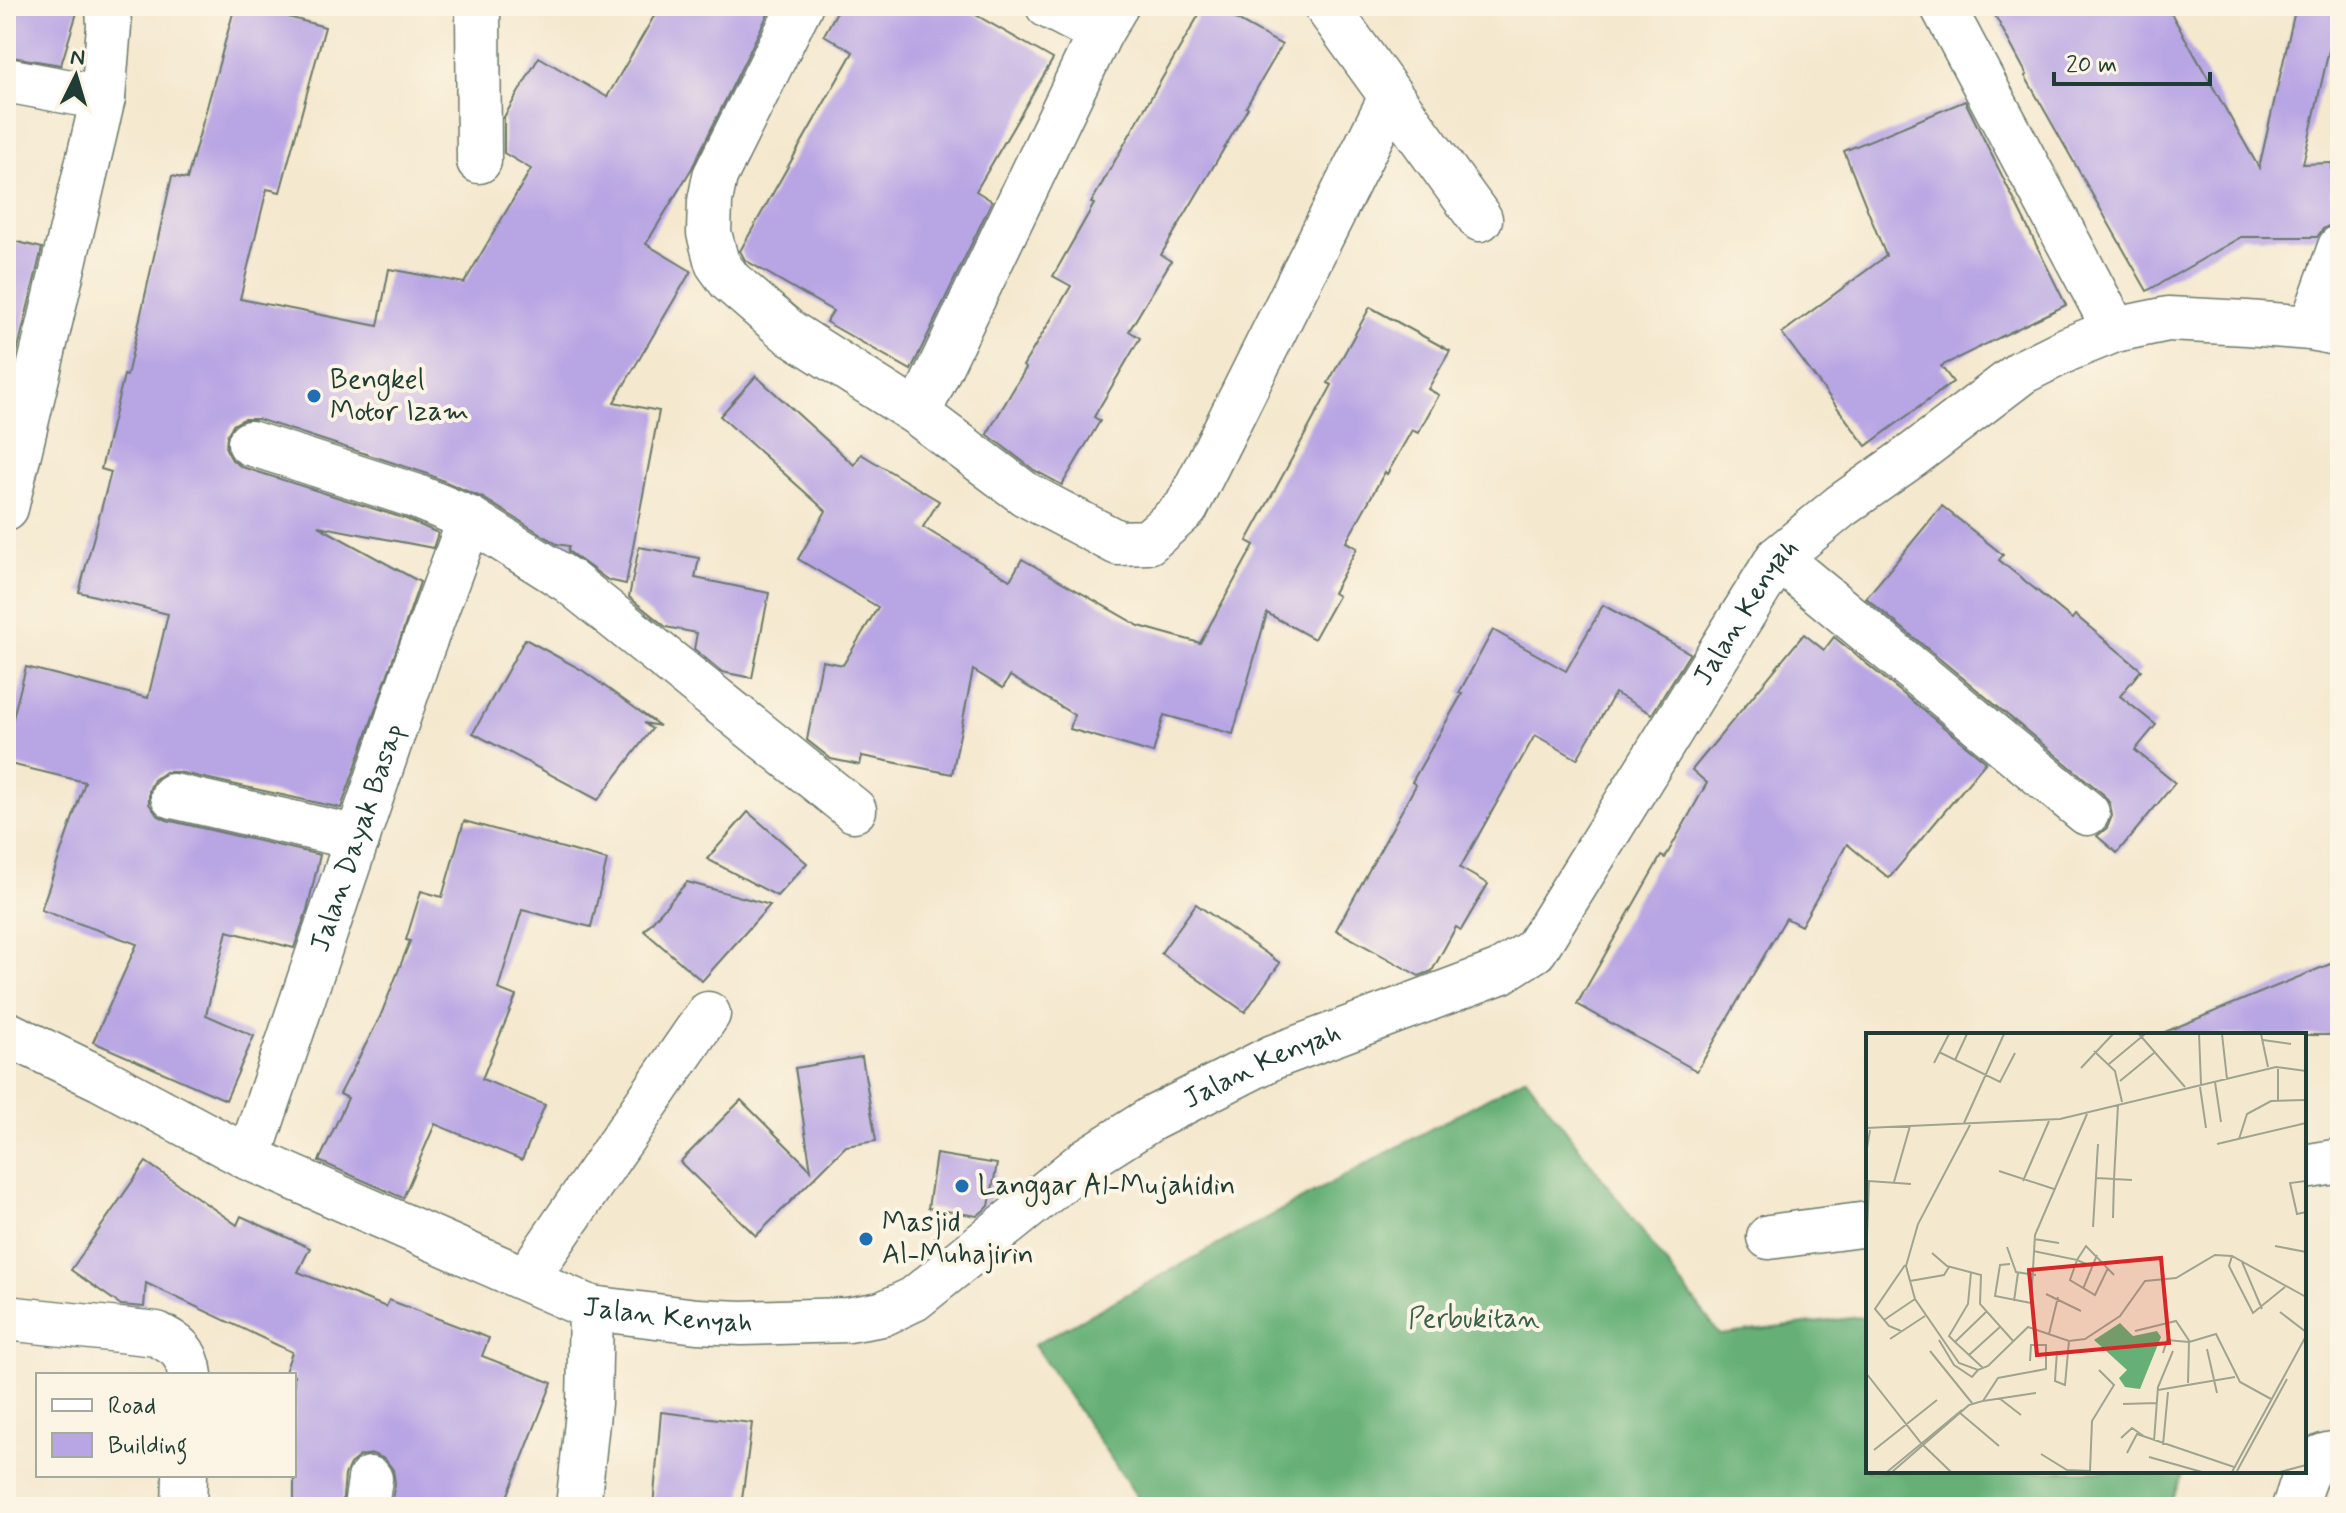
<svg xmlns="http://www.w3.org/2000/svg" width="2346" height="1513" viewBox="0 0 2346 1513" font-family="Mynerve,sans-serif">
<rect width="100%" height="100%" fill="#fcf5e5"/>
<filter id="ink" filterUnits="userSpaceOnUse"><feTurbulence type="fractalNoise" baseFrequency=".0125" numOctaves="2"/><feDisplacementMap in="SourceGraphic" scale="16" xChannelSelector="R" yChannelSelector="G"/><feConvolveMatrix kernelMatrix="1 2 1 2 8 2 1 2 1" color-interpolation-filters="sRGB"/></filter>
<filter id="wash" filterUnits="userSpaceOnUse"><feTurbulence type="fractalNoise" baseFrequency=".006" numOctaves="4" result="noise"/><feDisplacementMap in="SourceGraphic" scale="32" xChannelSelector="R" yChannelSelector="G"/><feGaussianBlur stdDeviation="1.8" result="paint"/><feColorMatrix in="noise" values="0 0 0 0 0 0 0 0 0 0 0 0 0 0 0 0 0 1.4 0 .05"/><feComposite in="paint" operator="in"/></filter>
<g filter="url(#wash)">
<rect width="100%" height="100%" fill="#f4e8ce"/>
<polygon fill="#66b077" stroke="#427656" stroke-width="2" points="1526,1077 1720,1335 1868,1316 1868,1471 2184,1471 2168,1507 1144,1507 1034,1345"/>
<g id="blocks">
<g fill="#b8a5e4">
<polygon points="6,6 79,6 61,65 6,56"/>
<polygon points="235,6 248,6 325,27 280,192 267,189 240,299 378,326 389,269 464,283 531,169 504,153 504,117 539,57 607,97 660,6 772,6 692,168 646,244 691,271 614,402 659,411 626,584 608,580 568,551 569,546 557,544 483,498 425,473 258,419 244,419 233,425 227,435 226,449 232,460 242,467 406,519 438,533 433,548 318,526 420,582 341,808 178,772 165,772 154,780 149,790 149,804 157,815 167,820 320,855 307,910 294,948 227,931 206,1015 254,1036 226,1100 93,1042 137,944 41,910 85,782 6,763 6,745 26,667 148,698 168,614 79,592 111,472 101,469 124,375 127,376 172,176 187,179"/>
<polygon points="840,6 960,6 1053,59 976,191 992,201 911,370 826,322 833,311 745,260 740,251 853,52 824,35"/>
<polygon points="1204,6 1212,6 1282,45 1246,107 1248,108 1161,255 1171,261 1129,331 1140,338 1094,417 1100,421 1062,485 1034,470 987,434 1026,368 1023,366 1071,286 1053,276 1094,204 1091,203 1134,127"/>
<polygon points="1990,6 2167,6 2259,168 2296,6 2339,6 2303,164 2332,163 2332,224 2323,229 2317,237 2241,237 2147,291 2025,76 2027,75"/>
<polygon points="1965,101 2066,305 1941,366 1953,382 1866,446 1782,333 1886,256 1844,151"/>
<polygon points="6,239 42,248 15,361 6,360"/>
<polygon points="1370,307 1450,351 1428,389 1439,395 1418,433 1412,430 1387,474 1385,472 1346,542 1357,548 1333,593 1338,596 1314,639 1267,613 1233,734 1164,715 1153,753 1070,729 1074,715 1010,676 1003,688 973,670 952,774 862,756 860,765 831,759 807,740 822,661 843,665 878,607 798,559 826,511 720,416 756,376 854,465 861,454 939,501 923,527 1010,580 1022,559 1139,626 1200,643 1254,545 1247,541 1332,385 1328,383"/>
<polygon points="1942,506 2003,555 1999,560 2072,619 2075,615 2141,670 2120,696 2156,725 2135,750 2175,783 2117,853 2097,836 2107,828 2112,816 2110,804 2103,794 1866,598"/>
<polygon points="639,547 699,558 695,578 769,593 752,678 722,672 694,649 697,633 666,627 629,597"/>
<polygon points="1603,605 1690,653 1652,714 1615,693 1577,759 1535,735 1460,868 1488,884 1461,930 1456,927 1432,971 1419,976 1336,930 1416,785 1412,782 1462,694 1459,693 1493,630 1566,671"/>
<polygon points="1804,634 1824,650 1834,637 1986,762 1889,878 1847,844 1801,926 1786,918 1697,1071 1577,1004 1661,856 1665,858 1707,783 1692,770"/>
<polygon points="525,639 582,670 660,726 644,723 652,729 598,800 473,733"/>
<polygon points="748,812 807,863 777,896 707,859"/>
<polygon points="464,821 607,860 591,927 522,910 498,989 516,996 482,1079 545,1105 522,1160 435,1124 403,1198 319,1161 348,1098 340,1094 380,1017 410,941 406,940 421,891 442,897"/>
<polygon points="687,882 770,905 702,981 644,931"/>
<polygon points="1196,904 1280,963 1245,1012 1161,953"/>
<polygon points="2340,960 2340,1035 2160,1035 2160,1034"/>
<polygon points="862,1057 876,1141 846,1146 756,1236 680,1162 741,1100 811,1170 795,1068"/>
<polygon points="936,1154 997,1164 989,1206 977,1216 928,1208"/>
<polygon points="146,1162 237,1225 241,1216 310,1248 298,1272 386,1307 389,1300 489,1338 482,1356 552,1383 503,1507 391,1507 395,1483 393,1470 385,1459 373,1454 360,1456 350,1464 345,1475 342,1507 294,1507 294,1375 285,1372 292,1352 146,1283 144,1307 121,1305 71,1270"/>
<polygon points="661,1412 752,1423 741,1507 653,1507"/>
</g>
</g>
</g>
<g filter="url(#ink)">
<use href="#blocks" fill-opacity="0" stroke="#6a796a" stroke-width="2"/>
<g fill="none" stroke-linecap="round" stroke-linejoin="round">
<g stroke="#6a796a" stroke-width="47">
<g id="minor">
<polyline points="478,6 479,161"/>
<polyline points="800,6 715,176 710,201 709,233 717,263 730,281 789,332 918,414 1025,494 1118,543 1148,542 1186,508 1391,97"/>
<polyline points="1048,6 1100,33"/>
<polyline points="1326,6 1480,219"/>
<polyline points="1943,7 2115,330"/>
<polyline points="6,80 103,98"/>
<polyline points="2311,328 2340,247"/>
<polyline points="918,414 1100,33 1116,6"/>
<polyline points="250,443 415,496 470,519 569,581 854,810"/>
<polyline points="6,508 103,98 109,26 108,6"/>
<polyline points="1778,558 2087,813"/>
<polyline points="173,796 358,838"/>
<path id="s1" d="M6,1033L101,1079L249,1158L591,1308L697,1321L742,1323L848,1320L882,1314L914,1299L1088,1159L1151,1119L1273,1057L1500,972L1535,950L1778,558L1841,506L1913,455L2022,372L2068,349L2115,330L2168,319L2247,323L2311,328L2340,334"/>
<path id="s2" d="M249,1158L419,656L470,519"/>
<polyline points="2304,1167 2340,1161"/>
<polyline points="1769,1237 1868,1224"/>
<polyline points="526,1279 708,1014"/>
<path d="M6,1318L157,1334C177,1345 187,1350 190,1375"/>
<polyline points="184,1507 185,1475"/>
<polyline points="366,1507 370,1479"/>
<polyline points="578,1507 589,1403 591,1308"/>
<path d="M2294,1507C2304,1481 2306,1452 2340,1454"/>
</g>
</g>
<use href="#minor" stroke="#fff" stroke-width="44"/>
</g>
</g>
<g fill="#1f6fb2" stroke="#fcf5e5" stroke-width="3">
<circle cx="314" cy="396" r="8"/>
<circle cx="962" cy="1186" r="8"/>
<circle cx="866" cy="1239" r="8"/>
</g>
<g text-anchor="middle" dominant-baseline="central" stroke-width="8" stroke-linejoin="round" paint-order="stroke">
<g font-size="28" fill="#1f3d34" stroke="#fcf5e5" text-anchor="start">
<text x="330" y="380">Bengkel<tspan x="330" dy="32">Motor Izam</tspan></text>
<text x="978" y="1186">Langgar Al-Mujahidin</text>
<text x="882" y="1223">Masjid<tspan x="882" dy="32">Al-Muhajirin</tspan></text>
</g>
<g font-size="28" fill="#1f3d34" stroke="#fcf5e5">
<text stroke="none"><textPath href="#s1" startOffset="2092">Jalan Kenyah</textPath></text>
<text stroke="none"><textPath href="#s2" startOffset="338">Jalan Dayak Basap</textPath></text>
<text stroke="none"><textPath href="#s1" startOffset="1396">Jalan Kenyah</textPath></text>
<text stroke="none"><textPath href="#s1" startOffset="724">Jalan Kenyah</textPath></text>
</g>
<g font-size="28" fill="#37614a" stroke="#fcf5e5">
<text x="1474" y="1319">Perbukitan</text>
</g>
</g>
<g transform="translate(1866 1033)">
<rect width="440" height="440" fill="#f4e8ce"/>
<path d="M254,290L267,303L291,298L295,304L274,356L259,354L253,345L261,337L228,307Z" fill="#66b077"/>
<path fill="none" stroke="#9fa490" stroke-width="2" d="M273,1L319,54M333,1L335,51M356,1L361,46M395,1L402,34M397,7L425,11M228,18L249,38L256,69M73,19L134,49L149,20M89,27L101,1M68,30L83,1M243,31L279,1M215,35L247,1M412,36V67M254,48L288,20M349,49L355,89M334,54L340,95M98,90L138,1M104,92L52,191L40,233L49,266L93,330L112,337L122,333L162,294L203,308L219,306L254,283L279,248L310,245L349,222L366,223L440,264M0,95L194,86L410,34L440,38M373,106L381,81L405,68L440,67M351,111L440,90M0,121L4,97M133,138L188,156M230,145L248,146L252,72M157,148L183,88M440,148L424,150L431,181L440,179M28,149L44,93M247,185L248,146L266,147M227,194L232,111M168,206L193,210M409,213L440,219M141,214L150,239L170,242M167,218L211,227L220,213L248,242M66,220L81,233L115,242L114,271L148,309M366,223L363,233L387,280L419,254M376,229L396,276M0,230L3,148L45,151M144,231L134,232L129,263L165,270L169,202L221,81M225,233L211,227L204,247L229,262L242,235M44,248L78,242L83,234M217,256L231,222M180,261L215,278M148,268L152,240M414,279L440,299M18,287L49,266M35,298L23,293L9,276L39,232M269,298L310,288L324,309M183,301L192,264M24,306L59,283M73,307L88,332L106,344L112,337M89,309L83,303L102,271L105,239M341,316L351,360M64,318L106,370M191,318L189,348L199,352L203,308M297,320L301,307L323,309M103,322L135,293M117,335L89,309L120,279M0,340L55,410L85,439M322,350L323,309L350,301L374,349L405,366M292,357L369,344M133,365L155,382M117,368L170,360M257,371L291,370M94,380L133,413M255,405L266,395L279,404M288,408L292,354L307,318M297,412L302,359M8,417L71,367M261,420L271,401L368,434M175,421L201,437L224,438M283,424L336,439M224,438L226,388L248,352L233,337M371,438L421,346M21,439L96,377M26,439L103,372L117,368L132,345L180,336V312H165L164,328M366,439L440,303M414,439L440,432"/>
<path fill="#d62828" fill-opacity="0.15" stroke="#d62828" stroke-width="4" d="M295,225L303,310L171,322L163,237Z"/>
<rect width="440" height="440" fill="none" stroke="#1f3d34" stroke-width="4"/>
</g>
<rect width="2346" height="1513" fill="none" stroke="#fcf5e5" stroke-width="32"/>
<rect x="36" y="1373" width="260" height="104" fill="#fcf5e5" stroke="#a4ab9e" stroke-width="2"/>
<rect x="52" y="1399" width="40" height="12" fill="#ffffff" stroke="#a4ab9e" stroke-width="2"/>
<text x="108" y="1413" font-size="24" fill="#1f3d34">Road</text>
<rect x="52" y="1433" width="40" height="24" fill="#b8a5e4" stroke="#a4ab9e" stroke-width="2"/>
<text x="108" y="1453" font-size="24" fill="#1f3d34">Building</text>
<g transform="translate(76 76) rotate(5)" stroke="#fcf5e5" stroke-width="6" paint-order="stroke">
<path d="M0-6L14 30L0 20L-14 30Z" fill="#1f3d34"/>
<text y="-12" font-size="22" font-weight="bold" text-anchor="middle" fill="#1f3d34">N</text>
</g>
<path d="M2054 72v12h156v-12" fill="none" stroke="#1f3d34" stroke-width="4"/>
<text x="2066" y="72" font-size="24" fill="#1f3d34" stroke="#fcf5e5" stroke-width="6" paint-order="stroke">20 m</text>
</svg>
